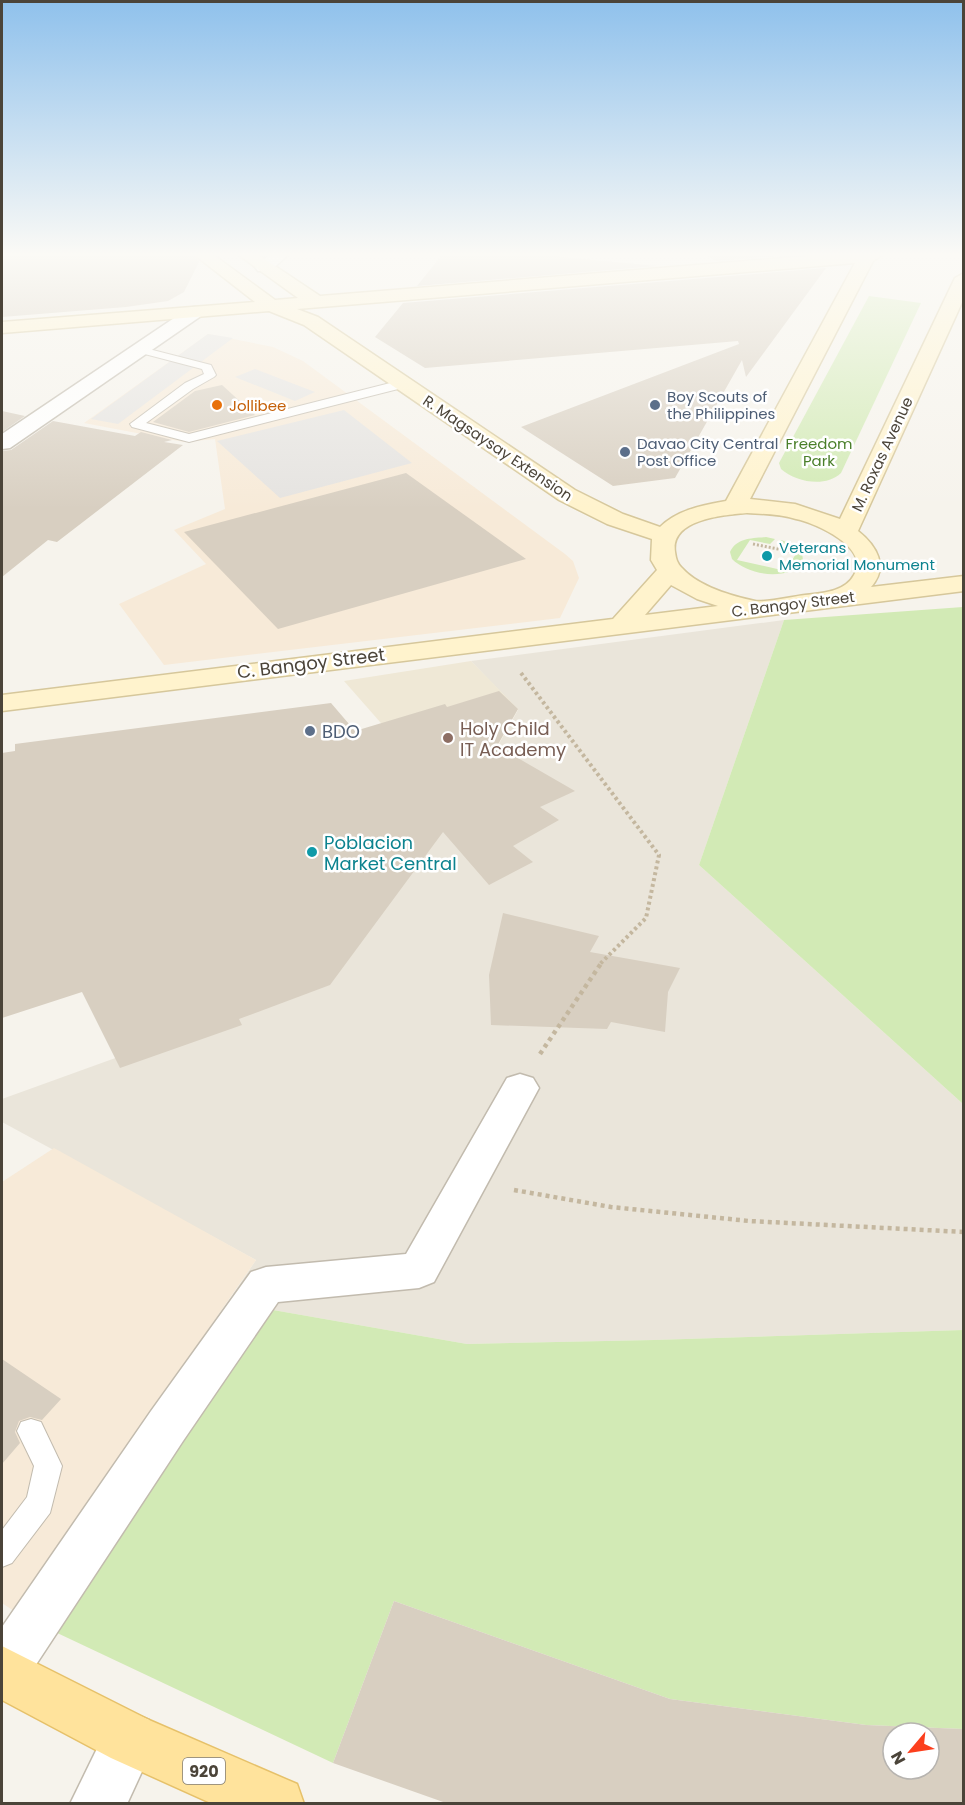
<svg xmlns="http://www.w3.org/2000/svg" width="965" height="1805" viewBox="0 0 965 1805" font-family="Poppins,sans-serif">
<rect width="100%" height="100%" fill="#f6f3ec"/>
<polygon fill="#eae5da" points="784,620 699,865 963,1104 963,1330 654,1340 467,1344 273,1310 233,1294 256,1260 2,1122 2,1099 262,1005 460,813 518,710 471,661"/>
<g fill="#f7ead8">
<polygon points="208,334 273,347 303,361 565,554 573,561 579,578 560,618 164,665 119,604 206,564 174,530 225,509 215,439 184,442 84,423"/>
<polygon points="54,1148 256,1260 14,1611 2,1603 2,1182"/>
</g>
<polygon fill="#efe8d6" points="471,661 518,709 460,813 344,681"/>
<g fill="#d2eab5">
<path d="M869,296L921,303L841,473C825,488 796,482 781,469L779,463Z"/>
<path d="M766,537L775,539L770,544L750,540L737,560L786,571L798,550L778,546L781,540L794,545L802,551L803,562C787,582 748,575 732,559L730,552C736,538 752,538 766,537Z"/>
<polygon points="963,607 964,607 963,1104 699,865 784,620"/>
<polygon points="273,1310 467,1344 654,1340 963,1330 963,1729 866,1725 670,1699 394,1601 333,1763 53,1631"/>
</g>
<g fill="#e5e3e0">
<polygon points="208,334 233,338 118,424 91,419"/>
<polygon points="255,369 315,392 295,401 235,377"/>
<polygon points="344,410 412,463 280,498 217,441"/>
</g>
<g fill="#d8cfc1" fill-rule="evenodd">
<polygon points="2,256 194,256 199,262 184,292 168,301 126,307 2,317"/>
<polygon points="441,256 553,256 657,266 417,286"/>
<polygon points="707,256 776,256 716,261"/>
<polygon points="826,268 746,377 742,360 675,478 613,486 521,427 739,344 738,341 425,368 375,337 403,303"/>
<polygon points="222,385 255,415 189,432 153,422 195,391"/>
<polygon points="2,411 25,416 2,432"/>
<polygon points="53,421 135,436 141,432 172,440 164,442 183,445 57,542 48,540 2,577 2,451 11,450"/>
<polygon points="406,473 526,559 278,629 184,532"/>
<polygon points="499,691 518,709 497,746 575,791 540,807 559,820 513,846 533,862 489,885 443,832 330,985 239,1019 242,1025 120,1068 82,992 2,1018 2,753 15,751 15,744 331,703 355,731 445,704 447,707"/>
<polygon points="503,913 599,936 590,952 680,968 668,992 665,1032 611,1022 607,1029 491,1025 489,975"/>
<polygon points="2,1359 61,1399 42,1420 30,1417 19,1421 15,1432 20,1443 2,1464"/>
<path d="M394,1601L670,1699L866,1725L963,1729V1803H446L333,1763ZM893,1733H929V1769H893Z"/>
</g>
<g fill="none" stroke-linecap="round" stroke-linejoin="round">
<g stroke="#c2bbae" stroke-width="2">
<g id="service">
<polygon points="141,347 211,365 216,375 214,377 193,389 146,423 189,434 402,380 408,384 406,387 189,442 132,427 130,424 185,383 204,374 202,369 137,352 137,348"/>
<polygon points="31,1419 41,1422 62,1466 50,1513 12,1563 2,1567 2,1530 27,1497 34,1466 17,1431 21,1422"/>
</g>
</g>
<g stroke="#c2bbae" stroke-width="3">
<g id="minor">
<polygon points="195,307 201,308 204,312 201,316 10,448 2,449 2,434 189,308"/>
<polygon points="520,1074 533,1078 539,1088 434,1282 419,1288 278,1302 183,1441 20,1689 2,1697 2,1627 151,1411 251,1272 266,1267 406,1254 507,1078"/>
</g>
</g>
<g stroke="#c2bbae" stroke-width="3">
<g id="tertiary">
<polygon points="268,256 287,256 270,271 258,271 255,267"/>
<polygon points="130,1712 149,1720 157,1739 127,1804 70,1804 111,1720"/>
</g>
</g>
<g stroke="#d6c79b" stroke-width="3">
<path id="secondary" d="M196,256H215L275,300L298,298L240,256H260L320,296L807,256H881L873,261L750,499L795,504L840,519L955,278L964,273V298L858,531C877,546 889,567 871,587L964,576V591L2,711V695L613,619L657,570L651,560L652,539L607,524L559,500L304,325L269,311L2,333V322L255,302ZM855,263L726,501C703,505 677,510 660,527L623,514L575,490L318,317L297,309ZM747,513C763,514 780,514 796,519C816,523 871,548 854,575C845,592 822,593 805,595C795,596 764,603 755,601C732,596 699,587 682,568C677,563 676,559 675,552C670,519 724,515 747,513ZM671,585L697,599L718,606L645,615Z"/>
</g>
<g stroke="#e6c16a" stroke-width="3">
<polygon id="primary" points="2,1646 149,1720 297,1784 304,1804 213,1804 111,1758 2,1700"/>
</g>
<polyline stroke="#c4b79f" stroke-width="3" stroke-dasharray="2 2" stroke-linecap="butt" points="753,544 793,552"/>
<polyline stroke="#c4b79f" stroke-width="4" stroke-dasharray="3 3" stroke-linecap="butt" points="521,673 659,855 646,918 600,964"/>
<g stroke="#c4b79f" stroke-width="4.5" stroke-dasharray="4 4" stroke-linecap="butt">
<polyline points="540,1054 602,962"/>
<polyline points="514,1190 611,1207 749,1221 964,1232"/>
</g>
<use href="#service" fill="#fff" fill-rule="evenodd"/>
<use href="#minor" fill="#fff" fill-rule="evenodd"/>
<use href="#tertiary" fill="#fff" fill-rule="evenodd"/>
<use href="#secondary" fill="#fff3cd" fill-rule="evenodd"/>
<use href="#primary" fill="#ffe39c" fill-rule="evenodd"/>
</g>
<linearGradient id="sky" x2="0" y2="1"><stop stop-color="#8fc1ec"/><stop offset="0.5" stop-color="#fbfaf6"/><stop offset="1" stop-color="#fbfaf6" stop-opacity="0"/></linearGradient>
<rect width="965" height="509" fill="url(#sky)"/>
<circle fill="#e8710a" stroke="#fff" stroke-width="2" cx="217" cy="405" r="6"/>
<g fill="#5c6f8a" stroke="#fff" stroke-width="2">
<circle cx="655" cy="405" r="6"/>
<circle cx="625" cy="452" r="6"/>
<circle cx="310" cy="731" r="6"/>
</g>
<g fill="#0f9aa8" stroke="#fff" stroke-width="2">
<circle cx="767" cy="556" r="6"/>
<circle cx="312" cy="852" r="6"/>
</g>
<circle fill="#8d6e63" stroke="#fff" stroke-width="2" cx="448" cy="738" r="6"/>
<g text-anchor="middle" dominant-baseline="central" stroke-width="5" stroke-linejoin="round" paint-order="stroke">
<g font-size="15" fill="#4e5e75" stroke="#fff" text-anchor="start">
<text x="667" y="396">Boy Scouts of<tspan x="667" dy="17">the Philippines</tspan></text>
<text x="637" y="443">Davao City Central<tspan x="637" dy="17">Post Office</tspan></text>
</g>
<g font-size="15" fill="#c56008" stroke="#fff" text-anchor="start">
<text x="229" y="405">Jollibee</text>
</g>
<g font-size="15" fill="#4a7f2a" stroke="#fff">
<text x="819" y="443">Freedom<tspan x="819" dy="17">Park</tspan></text>
</g>
<g font-size="15" fill="#4b4439" stroke="#fff">
<text transform="translate(498 448) rotate(34)">R. Magsaysay Extension</text>
<text transform="translate(882 454) rotate(-65)">M. Roxas Avenue</text>
<text transform="translate(793 604) rotate(-7)">C. Bangoy Street</text>
</g>
<g font-size="15" fill="#0d838f" stroke="#fff" text-anchor="start">
<text x="779" y="547">Veterans<tspan x="779" dy="17">Memorial Monument</tspan></text>
</g>
<rect fill="#fff" stroke="#817c74" stroke-width="1.5" x="183" y="1758" width="42" height="26" rx="4.5"/>
<g font-size="16" font-weight="bold" fill="#4b4439">
<text x="204" y="1771">920</text>
</g>
<g font-size="18" fill="#4b4439" stroke="#fff">
<text transform="translate(311 663) rotate(-7)">C. Bangoy Street</text>
</g>
<g font-size="18" fill="#785e54" stroke="#fff" text-anchor="start">
<text x="460" y="728">Holy Child<tspan x="460" dy="21">IT Academy</tspan></text>
</g>
<g font-size="18" fill="#4e5e75" stroke="#fff" text-anchor="start">
<text x="322" y="731">BDO</text>
</g>
<g font-size="18" fill="#0d838f" stroke="#fff" text-anchor="start">
<text x="324" y="842">Poblacion<tspan x="324" dy="21">Market Central</tspan></text>
</g>
</g>
<rect width="965" height="1805" fill="none" stroke="#4b4439" stroke-width="6"/>
<g transform="translate(911 1751) rotate(241)"><circle r="28" fill="#ffffff" stroke="#b7b4b0" stroke-width="1.5"/>
<path d="M0-4.5L10 22L0 15L-10 22Z" fill="#fc3f1d"/>
<text y="-9" font-size="16" font-weight="bold" text-anchor="middle" fill="#4b4439">N</text>
</g>
</svg>
